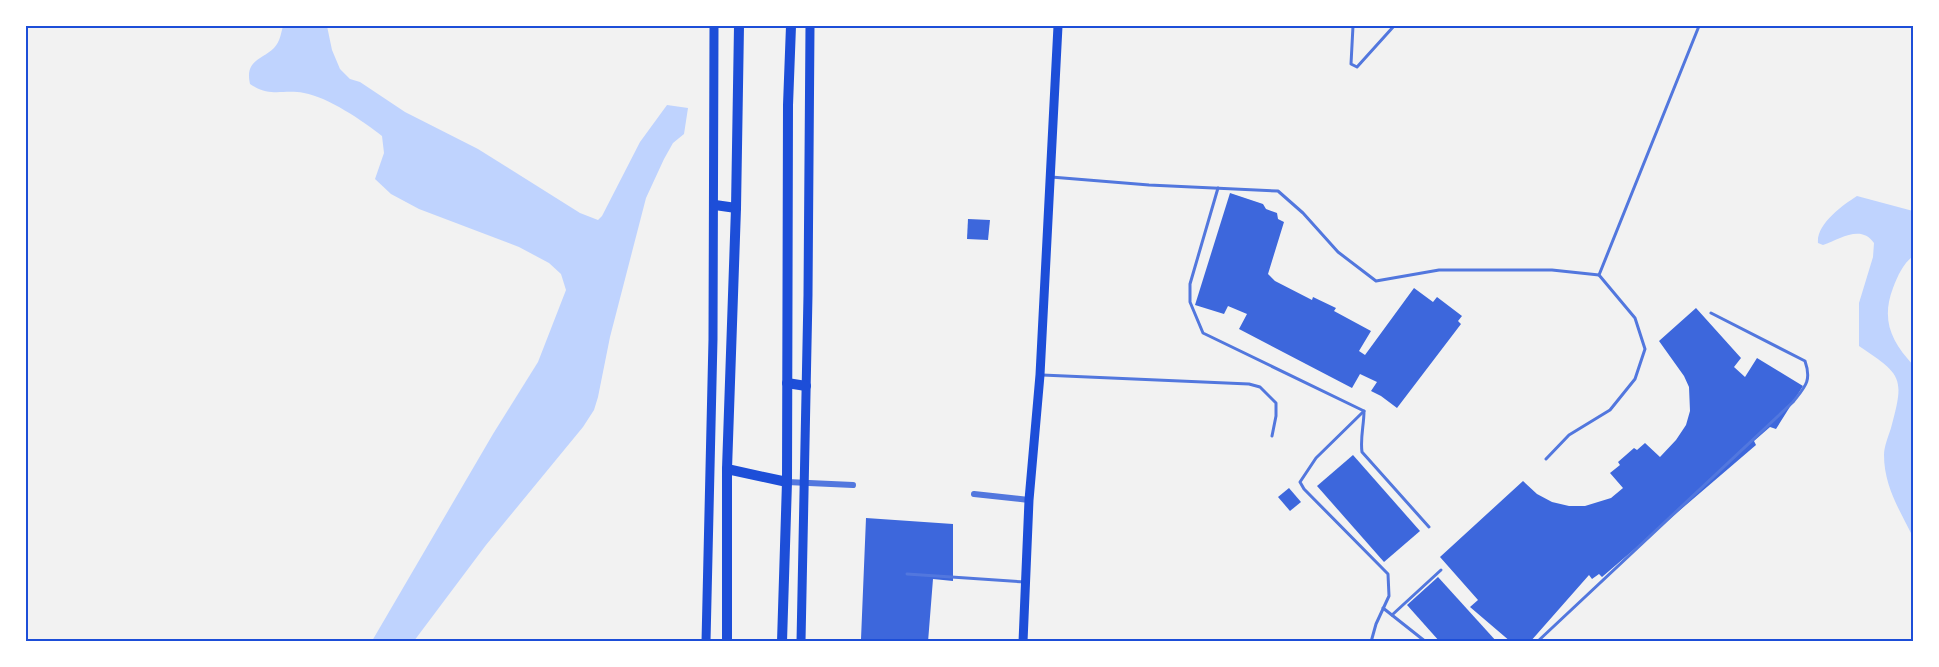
<svg xmlns="http://www.w3.org/2000/svg" width="1939" height="667" viewBox="0 0 1939 667" font-family="Cabin,sans-serif">
<rect width="100%" height="100%" fill="#f2f2f2"/>
<g fill="#bfd3fe">
<path d="M283,26H327L332,50L340,69L350,79L360,82L405,112L478,149L580,213L598,220L602,216L640,142L667,105L688,108L684,134L673,143L664,159L646,198L610,337L598,397L594,410L583,427L486,545L414,641H372L493,434L538,362L566,290L561,274L549,263L519,247L419,209L391,194L375,179L384,153L382,136C363,121 328,97 304,93C282,89 271,98 250,84C245,60 260,61 274,48C280,42 281,33 283,26Z"/>
<path d="M1857,196L1913,211V256C1903,264 1898,275 1893,288C1881,320 1891,341 1913,365V537C1900,511 1884,486 1884,455C1884,447 1888,437 1891,428C1905,377 1902,375 1859,346V303L1873,257L1874,243C1861,224 1840,239 1823,245L1818,243C1816,224 1843,205 1857,196Z"/>
</g>
<g fill="#3d67dc">
<polygon points="1230,193 1263,204 1266,209 1277,213 1278,219 1284,222 1268,274 1275,281 1312,300 1313,297 1336,308 1334,311 1371,331 1359,351 1365,355 1414,288 1433,302 1437,297 1462,316 1458,321 1461,324 1397,408 1381,396 1371,391 1377,382 1360,374 1352,388 1239,329 1247,314 1228,306 1224,314 1195,305"/>
<polygon points="968,219 990,220 988,240 967,239"/>
<polygon points="1696,308 1741,358 1734,367 1745,377 1757,358 1803,386 1776,429 1770,427 1754,441 1756,445 1602,577 1599,574 1592,579 1589,575 1530,642 1511,642 1470,607 1478,600 1440,557 1523,481 1537,494 1552,502 1569,506 1585,506 1611,498 1623,488 1610,473 1620,465 1618,462 1634,448 1637,450 1645,443 1660,457 1676,440 1686,425 1690,411 1689,387 1684,376 1659,341"/>
<polygon points="1353,455 1420,531 1384,562 1317,486"/>
<polygon points="1289,488 1301,502 1290,511 1278,497"/>
<polygon points="866,518 953,524 953,581 933,579 928,642 866,642 861,639"/>
<polygon points="1438,577 1497,642 1440,642 1407,605"/>
</g>
<g fill="none" stroke-linecap="round" stroke-linejoin="round">
<g stroke="#5277de" stroke-width="3">
<polyline points="1353,26 1351,64 1357,67 1394,26"/>
<polyline points="1051,177 1149,185 1278,191 1303,213 1338,252 1376,281 1439,270 1552,270 1599,275 1635,318 1645,349 1635,379 1610,410 1569,435 1546,459"/>
<path d="M1218,188L1190,284V302L1203,333L1364,411C1364,425 1360,438 1362,452L1429,527"/>
<polyline points="1599,275 1699,26"/>
<polyline points="1042,375 1249,384 1260,387 1276,403 1276,416 1272,436"/>
<polyline points="1364,411 1316,458 1300,482 1304,489 1388,574 1389,596 1376,624 1371,642"/>
<polyline points="907,574 1025,582"/>
<polyline points="1383,608 1426,642"/>
<polyline points="1392,615 1441,570"/>
<path d="M1537,642L1793,402C1805,387 1812,381 1805,361L1711,313"/>
</g>
<g stroke="#5277de" stroke-width="6">
<polyline points="787,482 853,485"/>
<polyline points="974,494 1029,500"/>
</g>
<g stroke="#1d4ed8" stroke-width="9">
<polyline points="706,642 713,339 714,26"/>
<polyline points="801,642 808,295 810,26"/>
<polyline points="1023,642 1029,500 1040,375 1058,26"/>
</g>
<g stroke="#1d4ed8" stroke-width="10">
<polyline points="715,205 736,208"/>
<polyline points="787,383 806,386"/>
<polyline points="727,469 787,482"/>
<polyline points="727,642 727,469 736,208 739,26"/>
<polyline points="782,642 787,482 788,105 791,26"/>
</g>
</g>
<rect width="1939" height="667" fill="none" stroke="#ffffff" stroke-width="54"/>
<rect x="27" y="27" width="1885" height="613" fill="none" stroke="#1d4ed8" stroke-width="2"/>
</svg>
